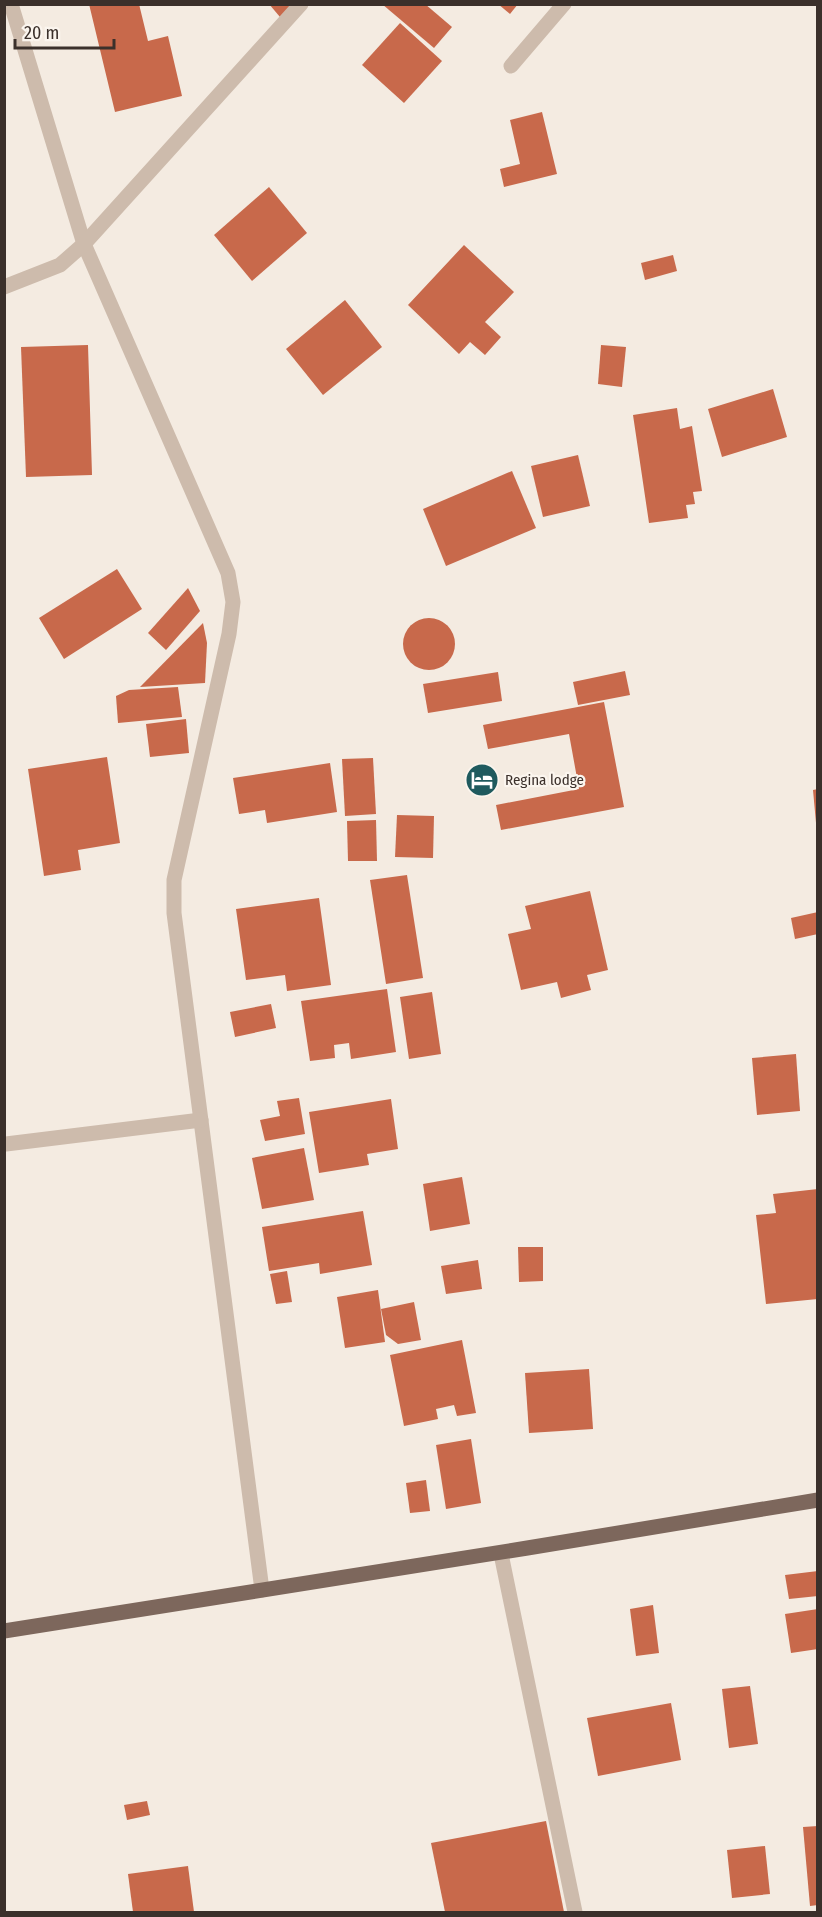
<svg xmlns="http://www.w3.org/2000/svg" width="822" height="1917" viewBox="0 0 822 1917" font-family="'Fira Sans Condensed',sans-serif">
<rect width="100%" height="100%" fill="#f4ebe1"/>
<g fill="#c8694b">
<polygon points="89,4 139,4 148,41 168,36 182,96 115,112"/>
<polygon points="269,4 292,4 280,17"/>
<polygon points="382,4 425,4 452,27 434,48"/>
<polygon points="498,4 518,4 510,14"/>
<polygon points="400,23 442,61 404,103 362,65"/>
<polygon points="542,112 557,174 504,187 500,169 520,164 510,120"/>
<polygon points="269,187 307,233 252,281 214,235"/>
<polygon points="464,245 514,292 485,322 501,337 485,355 470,342 459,354 408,305"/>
<polygon points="673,255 677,271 645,280 641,263"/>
<polygon points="345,300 382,347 323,395 286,349"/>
<polygon points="88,345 92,475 26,477 21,347"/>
<polygon points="601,345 626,347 622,387 598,384"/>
<polygon points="773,389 787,437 722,457 708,409"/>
<polygon points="677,408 680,429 692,426 702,491 693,492 695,504 686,505 688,518 649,523 633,415"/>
<polygon points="578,455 590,506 543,517 531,466"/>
<polygon points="512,471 536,528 446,566 423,509"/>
<polygon points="117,569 142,609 64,659 39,618"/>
<polygon points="188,588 200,611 166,650 148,633"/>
<circle cx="429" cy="644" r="26"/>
<polygon points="203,623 207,643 205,683 140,687"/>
<polygon points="625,671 630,695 578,705 573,682"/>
<polygon points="498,672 502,701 428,713 423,684"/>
<polygon points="178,687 182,717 118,723 116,696 129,690"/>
<polygon points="604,702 624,807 501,830 496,805 579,789 569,734 488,749 483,725"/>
<polygon points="186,719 189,753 150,757 146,724"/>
<polygon points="107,757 120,843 78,850 81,870 44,876 28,769"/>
<polygon points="373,758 376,814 345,816 342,759"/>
<polygon points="330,763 337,812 267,823 265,810 239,814 233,778"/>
<polygon points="818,789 818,823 816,823 813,790"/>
<polygon points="397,815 434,816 433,858 395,857"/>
<polygon points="376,820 377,861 348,861 347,821"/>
<polygon points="407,875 423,978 386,984 370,880"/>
<polygon points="590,891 608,970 587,975 591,990 561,998 557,982 521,990 508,934 531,929 525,906"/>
<polygon points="319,898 331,985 287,991 285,975 246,980 236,909"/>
<polygon points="818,912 818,934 795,939 791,918"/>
<polygon points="387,989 396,1052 351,1059 349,1043 334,1045 335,1058 310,1061 301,1001"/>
<polygon points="432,992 441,1054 409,1059 400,997"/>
<polygon points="271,1004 276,1028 235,1037 230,1012"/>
<polygon points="796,1054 800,1111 757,1115 752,1058"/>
<polygon points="299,1098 305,1134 265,1141 260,1120 280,1116 277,1101"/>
<polygon points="391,1099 398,1149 367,1154 369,1165 319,1173 309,1112"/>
<polygon points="304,1148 314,1200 262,1209 252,1158"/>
<polygon points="462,1177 470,1224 430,1231 423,1184"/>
<polygon points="818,1189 818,1299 766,1304 756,1215 776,1213 773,1194"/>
<polygon points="363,1211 372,1265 320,1274 319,1263 269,1271 262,1227"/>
<polygon points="518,1247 543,1247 543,1281 519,1282"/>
<polygon points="478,1260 482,1289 446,1294 441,1266"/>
<polygon points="287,1271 292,1302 276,1304 270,1274"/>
<polygon points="378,1290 385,1342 345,1348 337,1297"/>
<polygon points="414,1302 421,1340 398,1344 386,1335 381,1309"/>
<polygon points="462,1340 476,1413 457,1416 454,1405 436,1409 438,1419 404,1426 390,1355"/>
<polygon points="589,1369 593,1429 529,1433 525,1373"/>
<polygon points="471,1439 481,1503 446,1509 436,1445"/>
<polygon points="426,1480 430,1511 410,1513 406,1483"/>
<polygon points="818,1571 818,1596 789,1599 785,1575"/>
<polygon points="653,1605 659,1653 636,1656 630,1609"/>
<polygon points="818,1609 818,1649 791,1653 785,1614"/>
<polygon points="750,1686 758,1744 729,1748 722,1689"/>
<polygon points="671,1703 681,1760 598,1776 587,1718"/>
<polygon points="147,1801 150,1815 127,1820 124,1805"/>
<polygon points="546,1821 564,1912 445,1912 431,1843"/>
<polygon points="818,1826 818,1905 810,1906 803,1827"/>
<polygon points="765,1846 770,1894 732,1898 727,1850"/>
<polygon points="188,1866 194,1912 133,1912 128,1874"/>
</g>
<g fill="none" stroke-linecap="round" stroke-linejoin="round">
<g stroke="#cdbbac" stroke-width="15">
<polyline points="11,4 84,244 228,573 233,602 229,634 174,880 174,913 262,1590"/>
<polyline points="511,66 564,4"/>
<polyline points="4,287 60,265 84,244 301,4"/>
<polyline points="6,1144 201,1120"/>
<polyline points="501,1554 575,1912"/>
</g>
<path stroke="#7d675c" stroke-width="15" d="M4,1631C276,1588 547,1546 818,1500"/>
</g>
<defs>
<g id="hotel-disc" transform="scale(1.725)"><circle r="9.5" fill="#1f5a5e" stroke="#fbf5ee"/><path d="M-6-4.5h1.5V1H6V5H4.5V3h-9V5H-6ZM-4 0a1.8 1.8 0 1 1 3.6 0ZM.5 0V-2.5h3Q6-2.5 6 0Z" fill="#fff"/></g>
</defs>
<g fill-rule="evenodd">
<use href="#hotel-disc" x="482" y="780"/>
</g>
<g text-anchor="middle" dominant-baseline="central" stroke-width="4.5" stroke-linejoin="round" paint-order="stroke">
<g font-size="15" fill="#3b302b" stroke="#fbf5ee" text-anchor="start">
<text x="505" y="780">Regina lodge</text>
</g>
</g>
<rect width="822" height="1917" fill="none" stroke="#3b302b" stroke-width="12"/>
<path d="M15 39v9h99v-9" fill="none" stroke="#3b302b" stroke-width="3"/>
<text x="24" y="39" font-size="18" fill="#3b302b" stroke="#fbf5ee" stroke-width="4.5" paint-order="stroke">20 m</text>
</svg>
